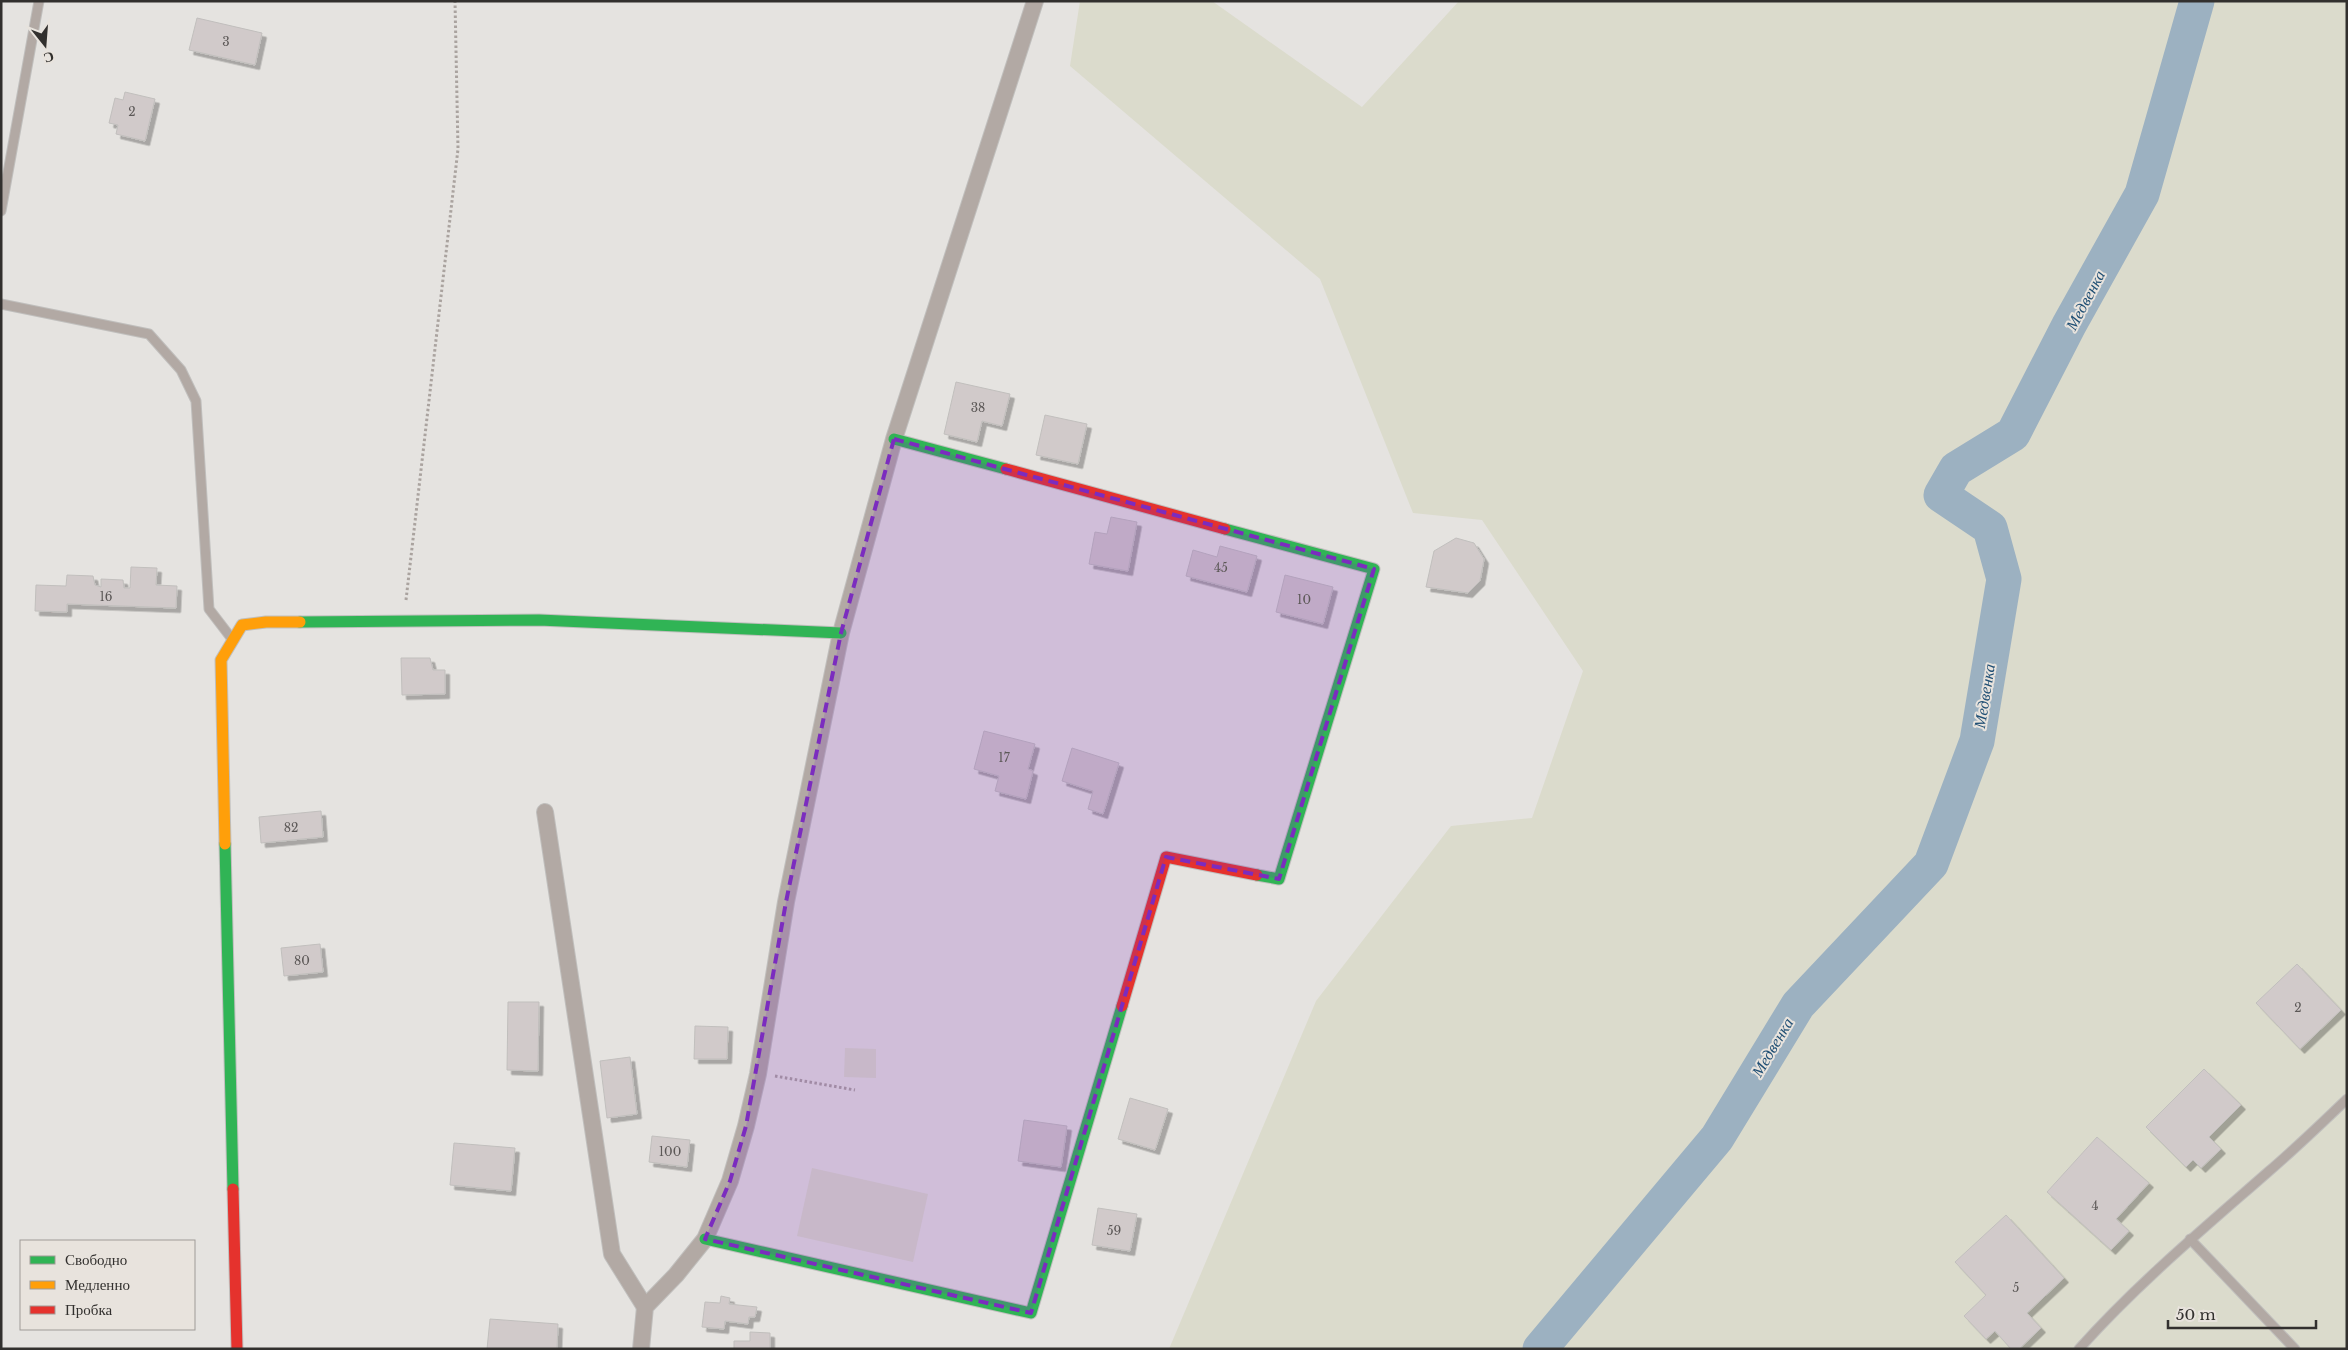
<svg xmlns="http://www.w3.org/2000/svg" width="2348" height="1350" viewBox="0 0 2348 1350" font-family="'Libre Baskerville',serif">
<defs>
<filter id="shadow"><feDropShadow dx="4.5" dy="4.5" stdDeviation="0" flood-color="#0004"/></filter>
</defs>
<rect width="100%" height="100%" fill="#e5e3e0"/>
<g fill="#dbdbcc">
<polygon points="1080,1 1212,1 1362,107 1459,1 2347,1 2347,1349 1169,1349 1316,1001 1451,826 1532,818 1583,671 1482,520 1413,513 1320,279 1070,66"/>
<polygon points="845,1048 876,1049 876,1078 844,1077"/>
<polygon points="812,1168 928,1194 913,1262 797,1236"/>
</g>
<g fill="none" stroke-linecap="round" stroke-linejoin="round">
<polyline stroke="#9cb1c1" stroke-width="35" points="1540,1349 1717,1138 1798,1005 1931,864 1977,741 2004,579 1990,528 1941,495 1956,469 2013,434 2069,325 2142,194 2197,1"/>
</g>
<g fill="#d1caca" stroke="#c1bfbd" filter="url(#shadow)">
<polygon points="197,18 262,33 255,65 189,50"/>
<polygon points="125,92 155,99 145,141 116,134 118,125 109,123 115,98 123,100"/>
<polygon points="956,382 1010,394 1002,426 982,421 977,442 944,434"/>
<polygon points="1045,415 1087,424 1078,464 1036,455"/>
<polygon points="1111,517 1137,522 1128,571 1089,564 1095,532 1107,534"/>
<polygon points="1456,538 1474,543 1484,559 1480,581 1468,593 1426,587 1434,551"/>
<polygon points="1220,546 1257,556 1247,592 1186,576 1193,550 1217,557"/>
<polygon points="131,567 157,568 156,585 177,586 176,608 67,604 67,612 35,611 36,585 66,586 67,575 93,576 95,585 101,587 101,579 123,580 124,588 130,588"/>
<polygon points="1285,575 1333,587 1323,624 1276,612"/>
<polygon points="401,658 430,658 433,670 445,670 445,694 402,695"/>
<polygon points="984,731 1035,744 1028,769 1033,771 1026,799 995,791 999,776 974,769"/>
<polygon points="1072,748 1119,763 1103,814 1088,809 1093,791 1062,781"/>
<polygon points="321,811 323,837 261,843 259,817"/>
<polygon points="320,944 323,972 284,976 281,948"/>
<polygon points="2297,964 2341,1010 2300,1049 2256,1003"/>
<polygon points="508,1002 539,1002 538,1071 507,1070"/>
<polygon points="695,1026 728,1027 727,1059 694,1059"/>
<polygon points="630,1057 637,1114 607,1118 600,1061"/>
<polygon points="2204,1069 2241,1105 2209,1137 2221,1149 2201,1168 2193,1160 2186,1167 2146,1127"/>
<polygon points="1130,1098 1168,1109 1155,1150 1118,1139"/>
<polygon points="1024,1120 1067,1126 1061,1167 1018,1161"/>
<polygon points="652,1136 690,1140 687,1167 649,1162"/>
<polygon points="2097,1137 2149,1183 2116,1219 2129,1231 2111,1250 2047,1192"/>
<polygon points="454,1143 515,1148 511,1191 450,1185"/>
<polygon points="1098,1208 1137,1214 1130,1251 1092,1245"/>
<polygon points="2006,1215 2064,1278 2027,1313 2041,1328 2019,1349 2011,1349 1995,1331 1986,1339 1964,1316 1986,1295 1955,1262"/>
<polygon points="721,1296 730,1298 729,1304 757,1307 755,1317 749,1317 748,1324 725,1321 724,1329 702,1327 705,1302 720,1303"/>
<polygon points="490,1319 558,1324 557,1349 487,1349"/>
<polygon points="750,1332 770,1333 770,1349 734,1349 734,1341 750,1341"/>
</g>
<g fill="none" stroke-linecap="round" stroke-linejoin="round">
<g stroke="#c0bfbd" stroke-width="11">
<g id="lane">
<polyline points="1,211 39,1"/>
<polyline points="1,304 149,334 181,370 196,401 209,609 232,639"/>
<polyline points="2190,1239 2295,1349"/>
<path d="M2079,1349C2137,1284 2203,1229 2268,1172C2295,1149 2321,1124 2347,1099"/>
</g>
</g>
<g stroke="#c0bfbd" stroke-width="18">
<g id="street">
<polyline points="545,812 612,1254 645,1307"/>
<polyline points="641,1349 645,1307 676,1275 705,1239 730,1181 746,1126 758,1074 786,902 841,633 894,439 1035,1"/>
</g>
</g>
<g stroke="#c0bfbd" stroke-width="13">
<g id="fast">
<polyline points="894,439 1006,469"/>
<polyline points="1225,529 1374,569 1279,879 1257,875"/>
<polyline points="300,622 539,620 841,633"/>
<polyline points="225,844 233,1189"/>
<polyline points="705,1239 1031,1313 1122,1006"/>
</g>
</g>
<g stroke="#c0bfbd" stroke-width="13">
<polyline id="slow" points="225,844 221,660 242,625 266,622 300,622"/>
</g>
<g stroke="#c0bfbd" stroke-width="13">
<g id="jam">
<polyline points="1006,469 1225,529"/>
<polyline points="1122,1006 1166,857 1257,875"/>
<polyline points="233,1189 237,1349"/>
</g>
</g>
<g stroke="#aaa39f" stroke-width="3" stroke-dasharray="2.5 2.5" stroke-linecap="butt">
<polyline points="406,600 458,149 455,1"/>
<polyline points="775,1076 855,1090"/>
</g>
<use href="#lane" stroke="#b2a9a4" stroke-width="9"/>
<use href="#street" stroke="#b2a9a4" stroke-width="16"/>
<use href="#fast" stroke="#30b455" stroke-width="11"/>
<use href="#slow" stroke="#ff9f0a" stroke-width="11"/>
<use href="#jam" stroke="#e5322d" stroke-width="11"/>
</g>
<path fill="#7b2cbf" fill-opacity="0.2" stroke="#7b2cbf" stroke-width="4" stroke-dasharray="10 6" stroke-linejoin="round" d="M894,439L1374,569L1279,879L1166,857L1031,1313L705,1239L730,1181L746,1126L786,902L841,633Z"/>
<g text-anchor="middle" dominant-baseline="central" stroke-width="4" stroke-linejoin="round" paint-order="stroke">
<g font-size="12" fill="#5c5857">
<text x="226" y="41">3</text>
<text x="132" y="111">2</text>
<text x="978" y="407">38</text>
<text x="1221" y="567">45</text>
<text x="106" y="596">16</text>
<text x="1304" y="599">10</text>
<text x="1004" y="757">17</text>
<text x="291" y="827">82</text>
<text x="302" y="960">80</text>
<text x="2298" y="1007">2</text>
<text x="670" y="1151">100</text>
<text x="2095" y="1205">4</text>
<text x="1114" y="1230">59</text>
<text x="2016" y="1287">5</text>
</g>
<g font-size="16" font-style="italic" fill="#204f74" stroke="#e8e3dd">
<text transform="translate(2085 300) rotate(-62)">Медвенка</text>
<text transform="translate(1984 696) rotate(-81)">Медвенка</text>
<text transform="translate(1772 1047) rotate(-59)">Медвенка</text>
</g>
</g>
<rect width="2348" height="1350" fill="none" stroke="#32302e" stroke-width="5"/>
<rect x="20" y="1240" width="175" height="90" fill="#e8e3dd" stroke="#9f9b97"/>
<rect x="30" y="1256" width="25" height="8" fill="#30b455" stroke="#9f9b97"/>
<text x="65" y="1265" font-size="15" fill="#32302e">Свободно</text>
<rect x="30" y="1281" width="25" height="8" fill="#ff9f0a" stroke="#9f9b97"/>
<text x="65" y="1290" font-size="15" fill="#32302e">Медленно</text>
<rect x="30" y="1306" width="25" height="8" fill="#e5322d" stroke="#9f9b97"/>
<text x="65" y="1315" font-size="15" fill="#32302e">Пробка</text>
<g transform="translate(45 45) rotate(163)" stroke="#e8e3dd" stroke-width="4" paint-order="stroke">
<path d="M0-4L9 19L0 12L-9 19Z" fill="#32302e"/>
<text y="-8" font-size="14" font-weight="bold" text-anchor="middle" fill="#32302e">С</text>
</g>
<path d="M2168 1320v8h148v-8" fill="none" stroke="#32302e" stroke-width="2.5"/>
<text x="2176" y="1320" font-size="15" fill="#32302e" stroke="#e8e3dd" stroke-width="4" paint-order="stroke">50 m</text>
</svg>
